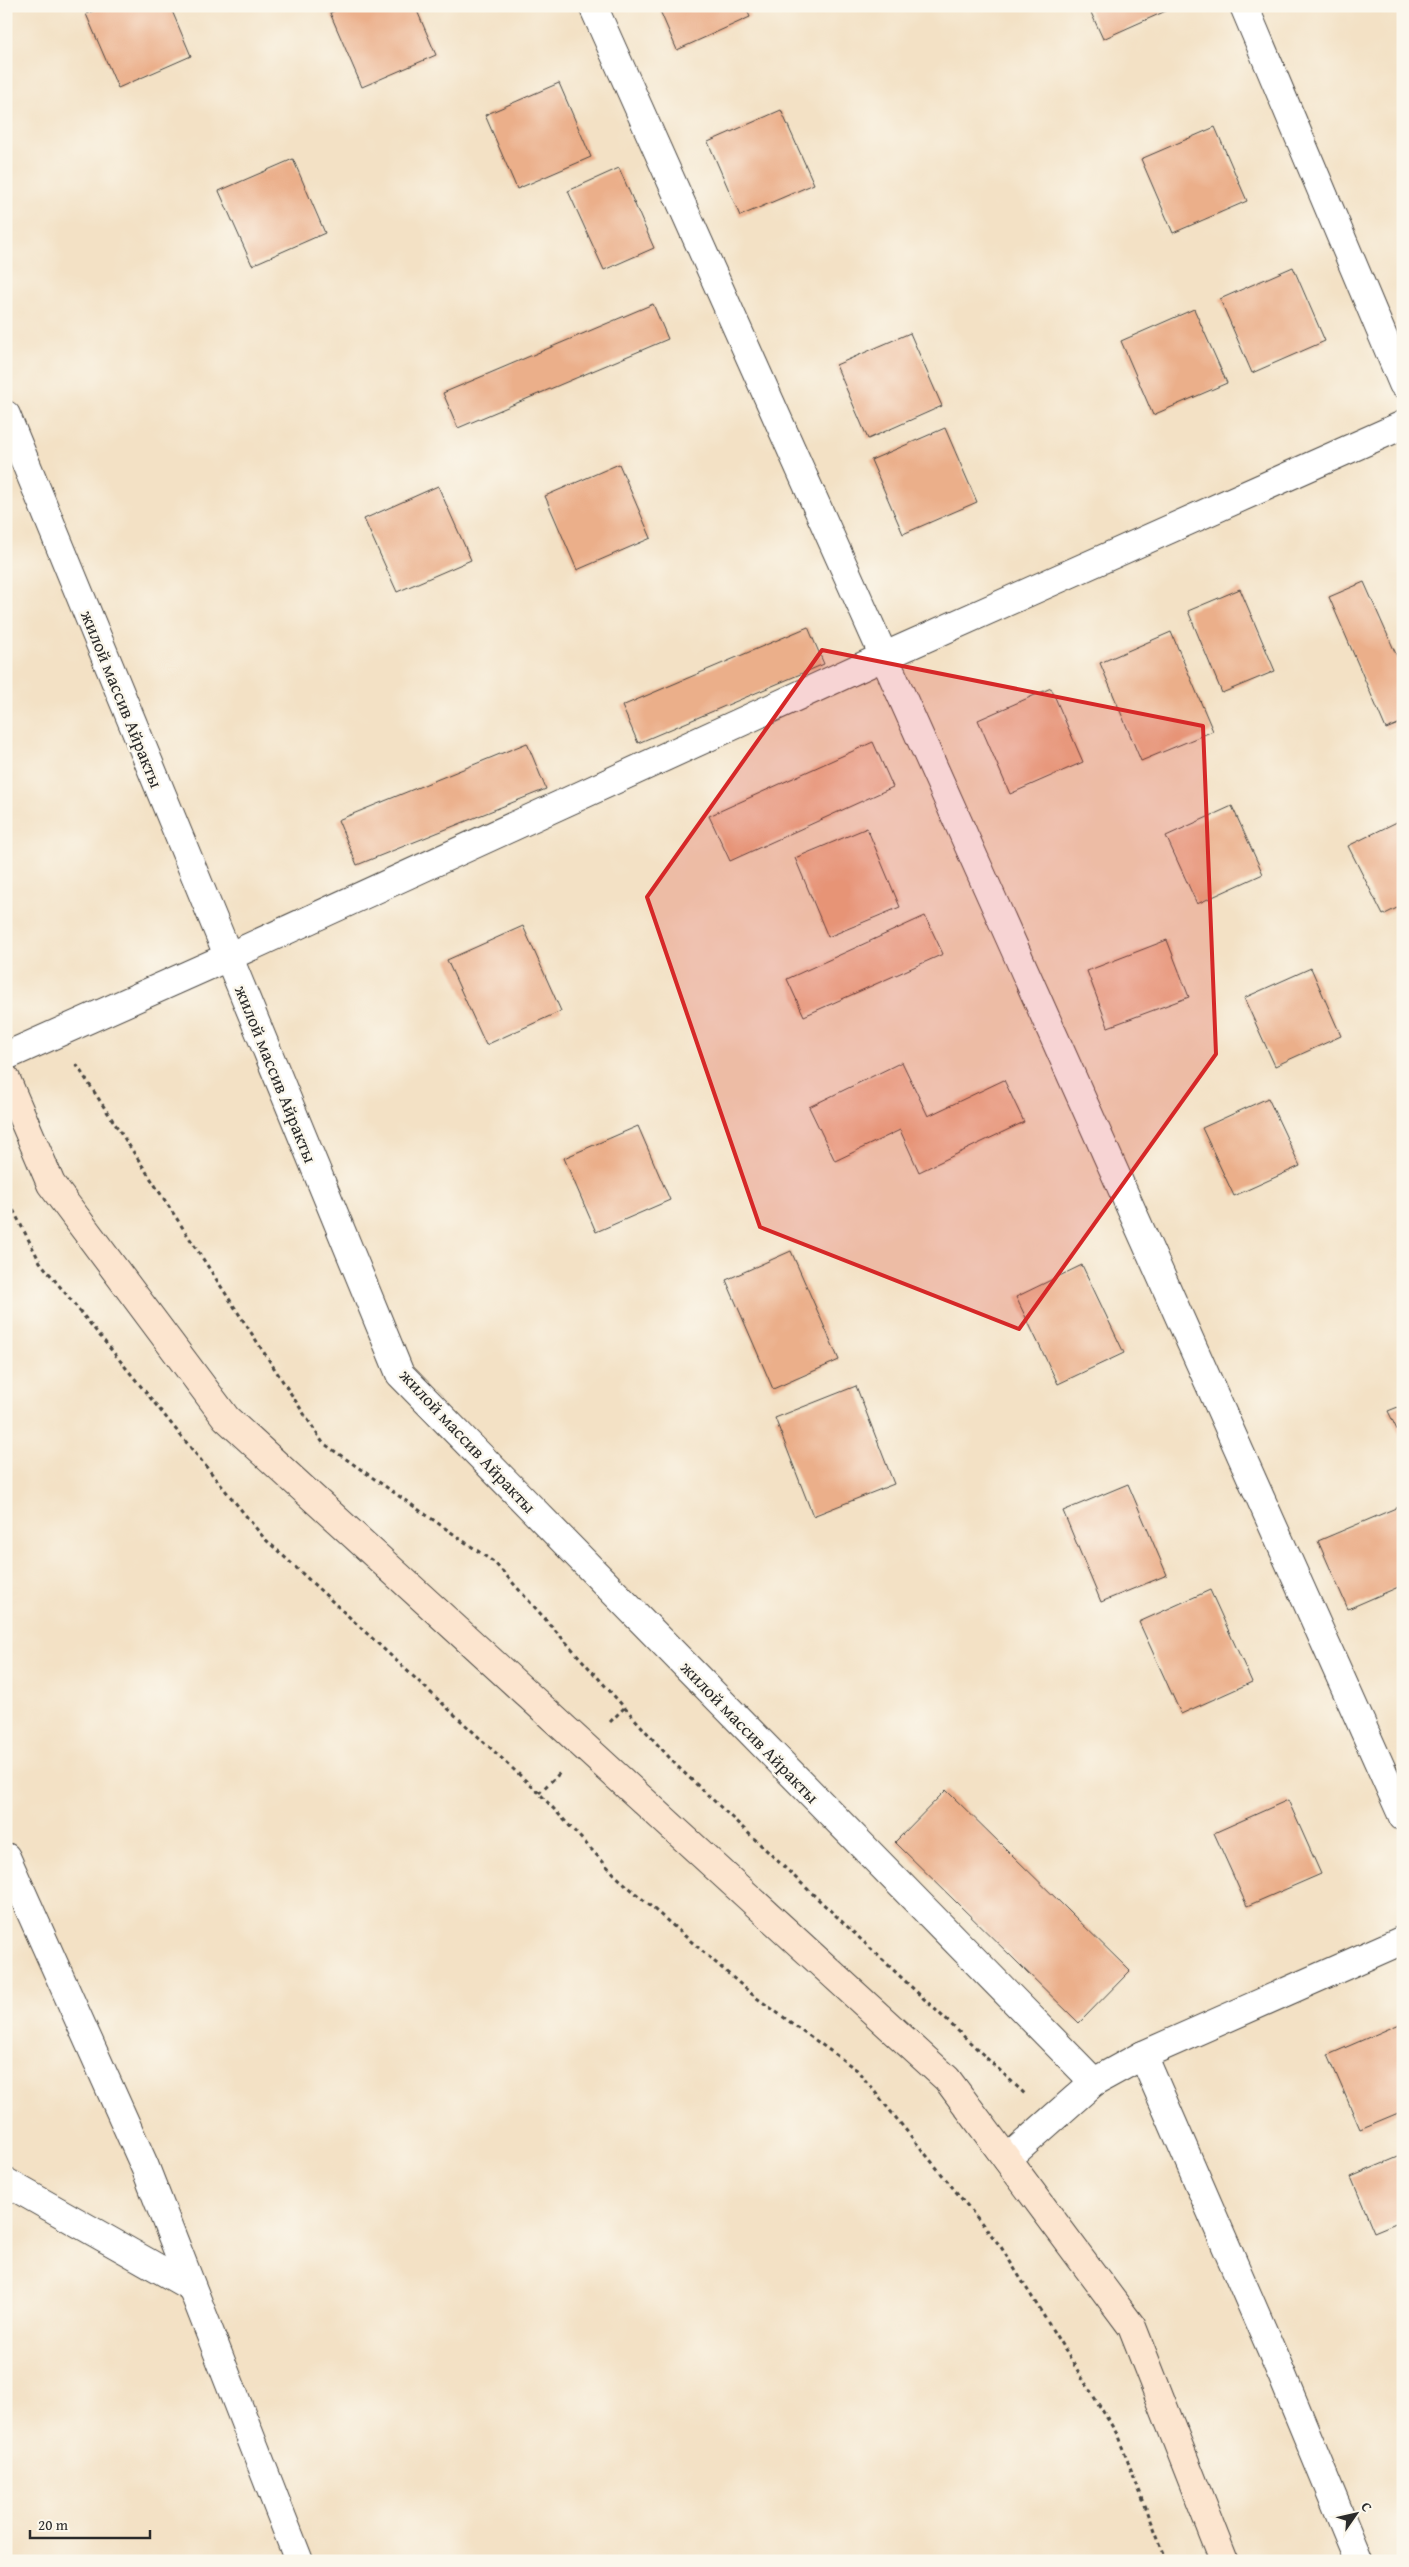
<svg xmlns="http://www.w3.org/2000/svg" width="1409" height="2567" viewBox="0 0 1409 2567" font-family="'Gentium Book Plus',serif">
<rect width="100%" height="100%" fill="#fbf7ec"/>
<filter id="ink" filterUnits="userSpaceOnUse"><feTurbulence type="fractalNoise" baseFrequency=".02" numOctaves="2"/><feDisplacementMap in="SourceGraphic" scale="10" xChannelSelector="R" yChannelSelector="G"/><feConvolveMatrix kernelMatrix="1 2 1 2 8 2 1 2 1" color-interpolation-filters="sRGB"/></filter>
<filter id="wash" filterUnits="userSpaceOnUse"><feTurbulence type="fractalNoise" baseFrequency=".0096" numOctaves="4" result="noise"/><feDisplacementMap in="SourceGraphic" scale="20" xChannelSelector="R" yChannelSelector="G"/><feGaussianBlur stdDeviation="1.12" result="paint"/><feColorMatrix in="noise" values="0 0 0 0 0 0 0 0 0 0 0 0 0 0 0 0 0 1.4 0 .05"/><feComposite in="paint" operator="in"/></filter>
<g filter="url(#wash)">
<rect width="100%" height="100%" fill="#f3e1c5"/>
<g id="blocks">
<g fill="#ebaf8a">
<polygon points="104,6 170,6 191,56 118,88 86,14"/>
<polygon points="344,6 415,6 436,55 362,87 330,13"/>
<polygon points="658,6 745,6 750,17 677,50"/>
<polygon points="1088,6 1177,6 1103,39"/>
<polygon points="559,83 591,157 517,189 485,115"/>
<polygon points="781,110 814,184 740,216 708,142"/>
<polygon points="1215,127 1247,201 1173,233 1141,159"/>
<polygon points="293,159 325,233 252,265 219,191"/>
<polygon points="619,168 654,248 604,270 568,191"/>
<polygon points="1293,267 1325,341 1252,373 1220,299"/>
<polygon points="653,304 668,339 458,428 443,393"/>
<polygon points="1194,309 1227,383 1153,415 1121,341"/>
<polygon points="910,333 942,406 868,439 836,365"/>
<polygon points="945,428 977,502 903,534 871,460"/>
<polygon points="619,464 651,538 577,570 545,496"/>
<polygon points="438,486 471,560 397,592 364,519"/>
<polygon points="1364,582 1403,670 1403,722 1386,729 1329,597"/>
<polygon points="1240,589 1275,671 1222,693 1188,611"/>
<polygon points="808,627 824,664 638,743 622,706"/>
<polygon points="1171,632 1213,731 1141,761 1100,663"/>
<polygon points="1051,688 1083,762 1010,794 978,720"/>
<polygon points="873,742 893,787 730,861 709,816"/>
<polygon points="527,743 546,789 357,865 338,820"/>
<polygon points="1232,806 1263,874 1197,904 1166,836"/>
<polygon points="1403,819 1403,905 1383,915 1348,846"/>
<polygon points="867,828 900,907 828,937 795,858"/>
<polygon points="925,916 943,954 804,1016 787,979"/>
<polygon points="523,926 561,1011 486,1045 447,960"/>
<polygon points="1167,940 1189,997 1108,1027 1087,971"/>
<polygon points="1311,968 1341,1036 1275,1066 1244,998"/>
<polygon points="902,1062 928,1116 1004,1080 1024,1122 919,1172 900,1130 835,1161 809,1107"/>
<polygon points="1268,1098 1300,1166 1234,1196 1202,1128"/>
<polygon points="638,1126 670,1200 596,1232 564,1158"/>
<polygon points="791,1251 839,1360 773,1389 726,1280"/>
<polygon points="1082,1265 1124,1353 1058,1384 1016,1297"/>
<polygon points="856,1386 894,1484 813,1516 775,1418"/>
<polygon points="1403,1405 1403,1442 1388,1411"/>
<polygon points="1128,1484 1167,1575 1101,1602 1063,1511"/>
<polygon points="1403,1505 1403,1585 1348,1609 1318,1541"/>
<polygon points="1210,1590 1252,1682 1181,1714 1139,1622"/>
<polygon points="946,1790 1130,1971 1079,2023 895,1842"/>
<polygon points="1288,1800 1321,1874 1247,1906 1214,1833"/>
<polygon points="1402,2023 1403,2111 1360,2129 1328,2055"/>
<polygon points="1403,2155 1403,2220 1374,2232 1351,2177"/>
</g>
</g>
</g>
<g filter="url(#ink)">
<use href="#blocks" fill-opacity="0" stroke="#494642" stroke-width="1"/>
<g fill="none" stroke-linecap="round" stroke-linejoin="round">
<g stroke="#494642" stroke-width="30">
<g id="street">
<polyline points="593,6 1403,1817"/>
<polyline points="1244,6 1403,384"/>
<polyline points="6,415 400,1374 1094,2082 1143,2055 1403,1940"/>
<polyline points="6,1056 228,957 883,657 1403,425"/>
<polyline points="6,1857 145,2167 299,2561"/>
<polyline points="1143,2055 1282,2375 1359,2561"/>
<polyline points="1007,2159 1094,2082"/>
<polyline points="6,2182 191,2287"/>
</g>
</g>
<g stroke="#494642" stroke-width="30">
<polyline id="secondary" points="6,1079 51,1184 226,1418 947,2079 1132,2327 1224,2561"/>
</g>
<g stroke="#494642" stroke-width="3" stroke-dasharray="4 4" stroke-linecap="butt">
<polyline points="76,1064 323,1443 495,1563 676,1765 1027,2096"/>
<polyline points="6,1196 40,1262 264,1538 539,1793 617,1877 754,1996 857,2070 1001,2247 1117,2434 1167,2561"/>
<polyline points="610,1722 624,1708"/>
<polyline points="539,1793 562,1771"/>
</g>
<use href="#street" stroke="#fff" stroke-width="28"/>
<use href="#secondary" stroke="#fce5cf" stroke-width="28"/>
</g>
</g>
<path fill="#d62828" fill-opacity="0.2" stroke="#d62828" stroke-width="4" stroke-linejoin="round" d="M822,650L1203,726L1216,1054L1019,1329L760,1227L647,897Z"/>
<g text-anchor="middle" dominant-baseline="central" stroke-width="5" stroke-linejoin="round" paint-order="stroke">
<g font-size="18" fill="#2b2b2b" stroke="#fbf7ec">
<text transform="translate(122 699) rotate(68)">жилой массив Айракты</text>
<text transform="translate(276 1074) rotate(68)">жилой массив Айракты</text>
<text transform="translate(468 1441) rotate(47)">жилой массив Айракты</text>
<text transform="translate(750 1732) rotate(46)">жилой массив Айракты</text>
</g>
</g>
<rect width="1409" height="2567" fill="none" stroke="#fbf7ec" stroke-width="25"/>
<g transform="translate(1356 2514) rotate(56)" stroke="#fbf7ec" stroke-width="4" paint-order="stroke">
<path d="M0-4L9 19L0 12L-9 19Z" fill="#2b2b2b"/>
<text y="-8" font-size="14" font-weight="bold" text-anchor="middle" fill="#2b2b2b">С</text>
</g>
<path d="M30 2530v8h120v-8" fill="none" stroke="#2b2b2b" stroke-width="2.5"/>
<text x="38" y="2530" font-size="15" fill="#2b2b2b" stroke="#fbf7ec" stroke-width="4" paint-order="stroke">20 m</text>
</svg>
